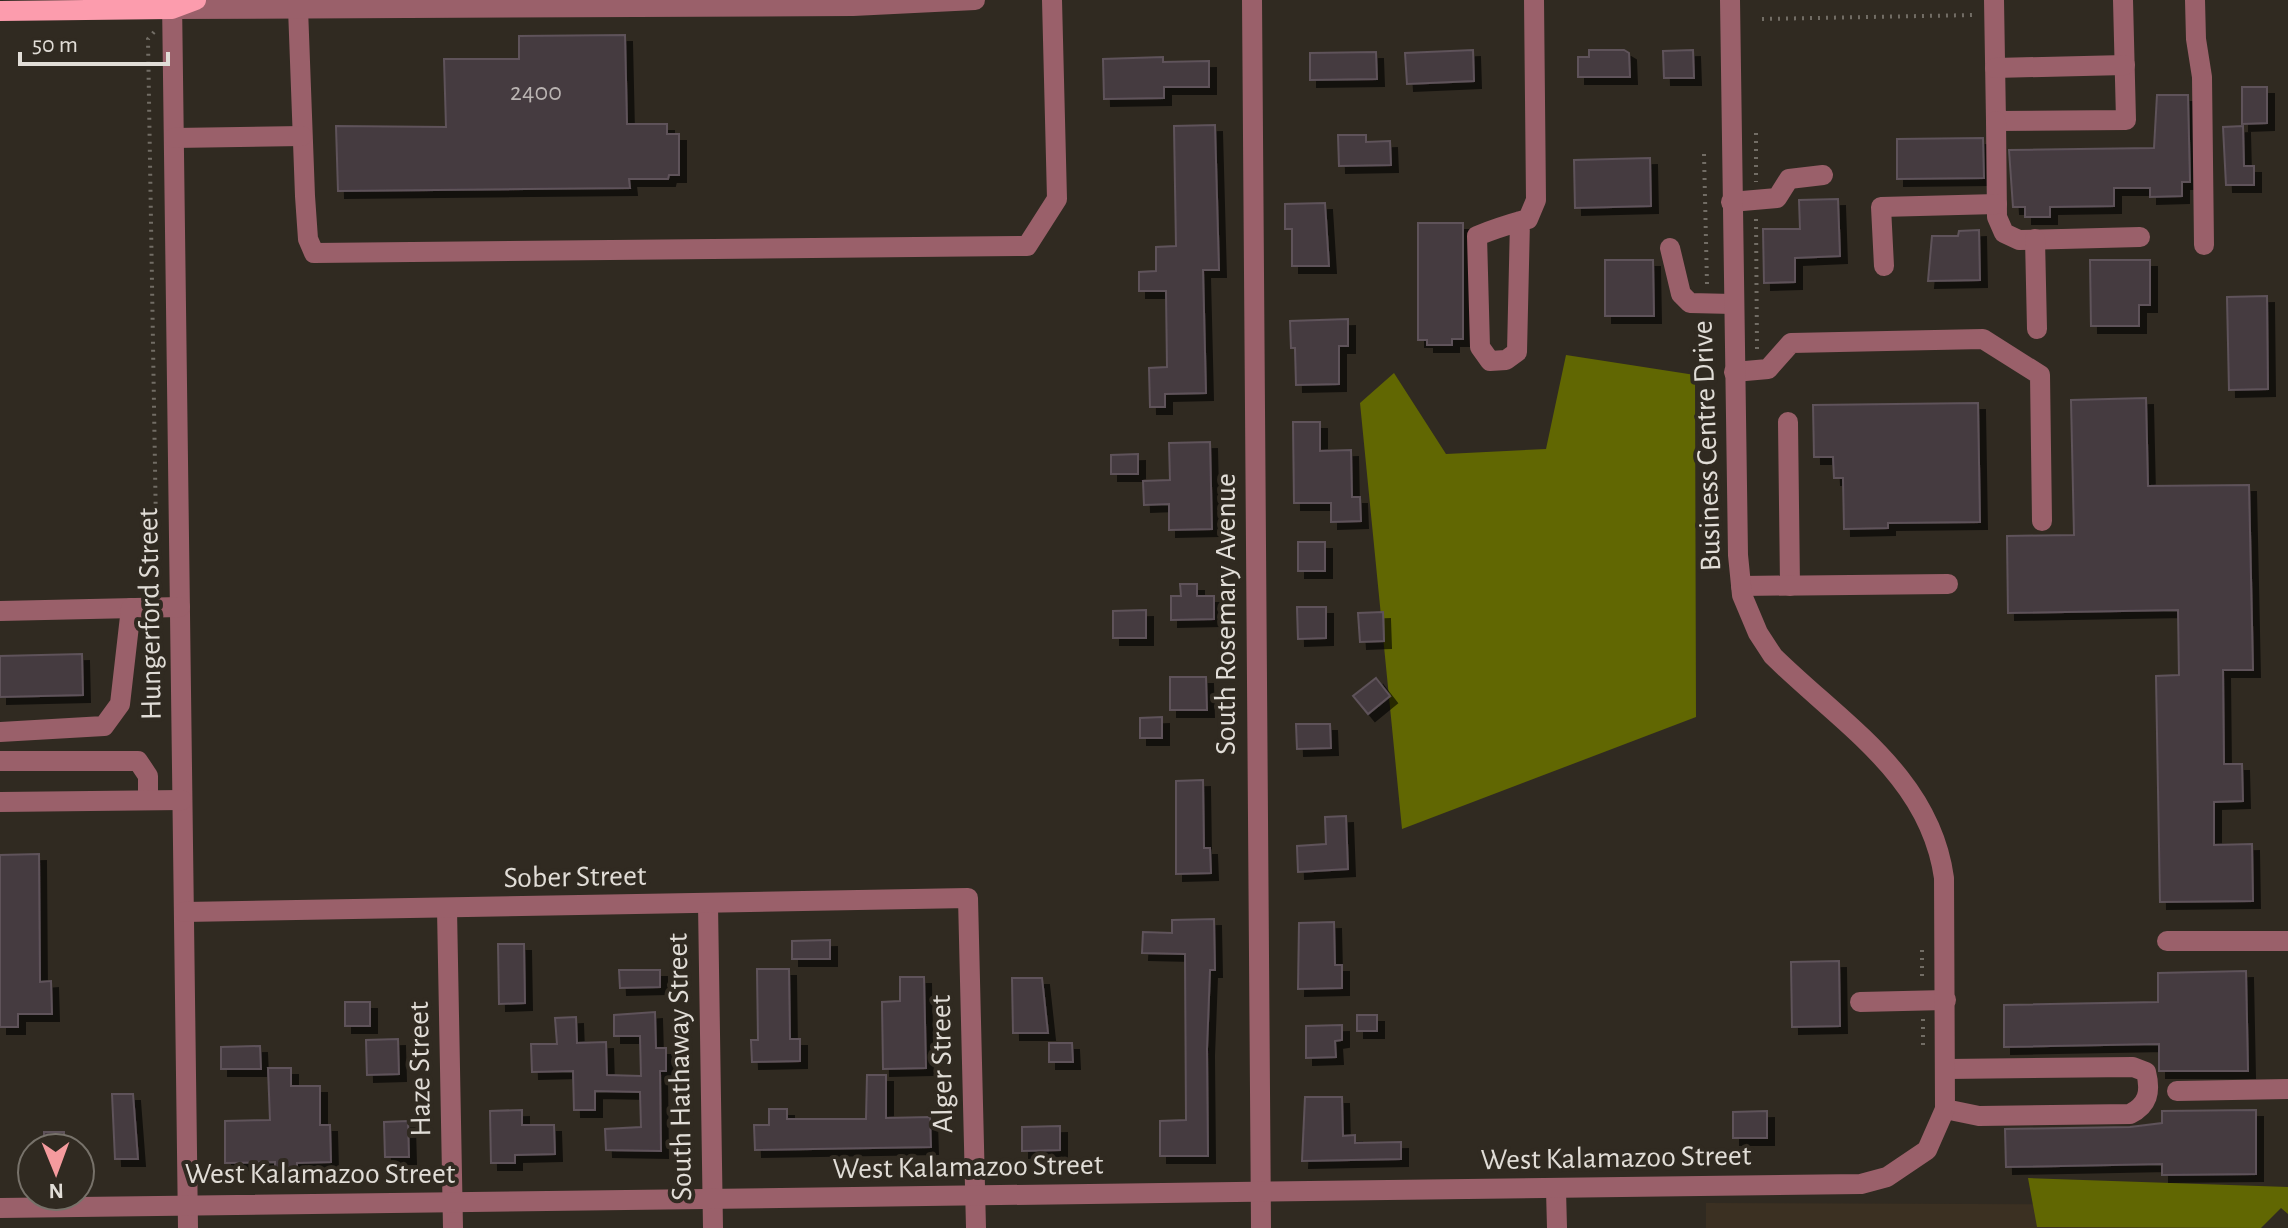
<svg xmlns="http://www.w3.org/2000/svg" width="2288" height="1228" font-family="'Alegreya Sans',sans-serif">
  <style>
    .built { fill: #3b3022 }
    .forest { fill: #616702 }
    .building { fill: #453a41; stroke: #5e535a; stroke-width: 2; filter: url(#shadow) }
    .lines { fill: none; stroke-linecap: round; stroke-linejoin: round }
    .path { stroke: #726d65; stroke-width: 4; stroke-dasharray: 2 6; stroke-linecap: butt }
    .minor { stroke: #9a606a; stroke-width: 20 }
    .major { stroke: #fc9cad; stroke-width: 20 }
    .labels { text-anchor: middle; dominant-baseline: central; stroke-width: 8; stroke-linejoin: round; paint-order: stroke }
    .number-label { font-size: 26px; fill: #bab4b2 }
    .street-label { font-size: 30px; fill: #e1ddd7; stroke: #302a21 }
  </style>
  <defs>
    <filter id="shadow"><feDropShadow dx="7" dy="7" stdDeviation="0" flood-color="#0009"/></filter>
  </defs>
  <rect width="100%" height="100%" fill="#302a21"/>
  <polygon class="built" points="1706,1203 2255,1205 2254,1228 1706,1228"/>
  <g class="forest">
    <polygon points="1566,355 1695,375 1696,717 1402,829 1360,403 1394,373 1446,454 1546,449"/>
    <polygon points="2028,1178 2288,1187 2288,1214 2281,1208 2261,1228 2037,1227"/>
  </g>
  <g class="building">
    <polygon points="625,35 627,124 667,124 667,134 679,134 679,175 669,175 668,179 629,179 630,188 338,191 336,126 446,127 444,59 519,59 519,36"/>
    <polygon points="1473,50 1474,81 1407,84 1405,53"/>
    <polygon points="1589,50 1624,50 1629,53 1630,77 1578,77 1578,57 1589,57"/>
    <polygon points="1693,50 1694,78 1664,78 1663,51"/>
    <polygon points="1376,52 1377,79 1310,80 1310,53"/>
    <polygon points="1163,57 1163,62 1209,61 1209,87 1164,87 1164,98 1104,99 1103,59"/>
    <polygon points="2242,87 2267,87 2267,123 2242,124"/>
    <polygon points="2157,95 2188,95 2190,182 2182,182 2182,196 2150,197 2150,188 2114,188 2114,206 2050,207 2050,217 2025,217 2025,207 2013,207 2009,150 2154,148"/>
    <polygon points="1215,125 1219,270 1203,270 1206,393 1165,394 1165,407 1150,407 1149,368 1167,367 1166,291 1139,291 1139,272 1156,271 1156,247 1176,246 1174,126"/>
    <polygon points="2243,126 2244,166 2254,166 2254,185 2226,185 2223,127"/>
    <polygon points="1338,135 1366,135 1366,142 1390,141 1391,165 1339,166"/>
    <polygon points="1983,138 1984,178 1897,179 1897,139"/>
    <polygon points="1650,158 1651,206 1575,208 1574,160"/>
    <polygon points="1838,199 1840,256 1795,258 1795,282 1764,283 1763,229 1800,229 1799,200"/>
    <polygon points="1325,203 1329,266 1292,266 1292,229 1285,229 1285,204"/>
    <polygon points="1418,223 1463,223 1463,339 1452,339 1452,345 1427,345 1427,340 1418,340"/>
    <polygon points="1979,230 1980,280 1928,281 1932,236 1958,236 1959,231"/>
    <polygon points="1605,260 1653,260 1654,316 1605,316"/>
    <polygon points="2090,260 2150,260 2150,305 2139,305 2139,326 2091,326"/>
    <polygon points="2267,296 2268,389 2229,390 2227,297"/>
    <polygon points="1348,319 1348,346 1339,346 1339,384 1296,385 1295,348 1291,348 1290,321"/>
    <polygon points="2146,398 2148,486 2249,485 2253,670 2223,670 2224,764 2242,764 2243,801 2214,802 2214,845 2252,844 2253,901 2160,902 2156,676 2179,675 2178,610 2008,613 2007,536 2074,535 2071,400"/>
    <polygon points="1978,403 1980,522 1888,523 1888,528 1844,529 1843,478 1834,478 1833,457 1814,457 1813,405"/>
    <polygon points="1293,422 1320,422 1320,451 1351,450 1352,497 1360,497 1361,521 1331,522 1331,503 1294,503"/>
    <polygon points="1210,442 1212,529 1169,530 1169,504 1144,505 1143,481 1170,480 1169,443"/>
    <polygon points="1138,454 1138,474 1111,474 1111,455"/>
    <rect x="1298" y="542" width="27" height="29"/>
    <polygon points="1180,584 1197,584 1197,596 1214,596 1214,619 1171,620 1171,596 1181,596"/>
    <polygon points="1297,607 1326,607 1326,638 1298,639"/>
    <polygon points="1146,610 1146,638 1113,638 1113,611"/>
    <polygon points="1383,612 1384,641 1360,642 1358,613"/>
    <polygon points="82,654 83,695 0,697 0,656"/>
    <polygon points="1170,677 1206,677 1207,710 1170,710"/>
    <polygon points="1376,678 1390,696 1368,714 1353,696"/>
    <polygon points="1162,717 1162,738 1140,738 1140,718"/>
    <polygon points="1296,724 1330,724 1331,748 1297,749"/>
    <polygon points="1203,780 1204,848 1210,848 1211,873 1176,874 1176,781"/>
    <polygon points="1346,816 1348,869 1298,872 1297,846 1326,844 1325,817"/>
    <polygon points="39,854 40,982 51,981 52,1014 18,1014 18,1027 0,1027 0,855"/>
    <polygon points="1214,919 1215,970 1210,970 1207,1049 1208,1156 1160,1156 1160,1121 1186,1120 1185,954 1142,953 1143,932 1172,933 1172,920"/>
    <polygon points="1334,922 1335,965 1342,965 1342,988 1298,989 1299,923"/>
    <polygon points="830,940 830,959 792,959 792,941"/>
    <polygon points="498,944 524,944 525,1003 499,1004"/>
    <polygon points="1839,961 1840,1026 1792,1027 1791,962"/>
    <polygon points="757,969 789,969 790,1039 800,1039 800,1061 752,1062 751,1040 758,1040"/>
    <polygon points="619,970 660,970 660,987 620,988"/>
    <polygon points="2246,971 2248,1071 2159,1071 2159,1044 2004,1047 2004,1005 2158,1002 2158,973"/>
    <polygon points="900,977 924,977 926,1068 883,1069 882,1002 900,1001"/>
    <polygon points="1012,978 1042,978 1048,1033 1013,1033"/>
    <rect x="345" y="1002" width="25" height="24"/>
    <polygon points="655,1012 656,1048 666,1048 666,1071 660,1071 661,1151 606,1150 605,1129 641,1127 640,1092 595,1091 595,1110 574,1110 573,1071 532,1072 531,1044 557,1044 555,1018 576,1017 577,1043 606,1042 607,1075 641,1076 640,1036 614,1036 614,1015"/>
    <rect x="1357" y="1015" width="20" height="16"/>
    <polygon points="1342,1025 1342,1040 1335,1041 1336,1057 1306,1058 1306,1026"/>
    <polygon points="398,1039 399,1074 367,1075 366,1040"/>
    <polygon points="1049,1043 1072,1043 1073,1062 1049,1062"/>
    <polygon points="260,1046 261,1069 221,1069 221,1047"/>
    <polygon points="268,1068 291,1068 291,1086 320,1086 320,1125 330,1125 331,1162 297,1163 297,1167 275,1168 275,1162 225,1163 225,1121 270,1120"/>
    <polygon points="867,1075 886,1075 886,1118 930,1117 931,1147 755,1150 754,1125 769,1125 769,1109 787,1109 787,1119 866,1119"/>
    <polygon points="112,1094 133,1094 138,1159 115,1159"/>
    <polygon points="1305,1097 1342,1097 1343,1136 1355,1135 1355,1143 1401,1142 1401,1159 1302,1161"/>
    <polygon points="522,1110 522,1125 554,1125 555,1154 515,1155 515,1163 491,1163 490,1111"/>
    <polygon points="2256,1110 2256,1174 2162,1175 2162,1164 2006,1167 2005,1129 2130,1127 2162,1123 2162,1111"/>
    <polygon points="1767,1111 1767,1138 1733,1138 1733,1112"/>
    <polygon points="408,1121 409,1157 385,1157 384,1122"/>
    <polygon points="1060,1126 1060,1150 1022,1151 1022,1127"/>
    <rect x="44" y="1132" width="20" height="16"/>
  </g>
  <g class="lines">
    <g class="path">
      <polyline points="1762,19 1976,15"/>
      <polyline points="154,32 148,39 157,589"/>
      <polyline points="1756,133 1756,182"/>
      <polyline points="1704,154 1707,284"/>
      <polyline points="1756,219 1757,350"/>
      <polyline points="1922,950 1922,982"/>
      <polyline points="1923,1019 1923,1045"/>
    </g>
    <g class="minor">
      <polyline points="172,0 188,1228"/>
      <polyline points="1252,0 1261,1228"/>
      <polyline points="1994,0 1996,121 2126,120 2123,0"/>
      <polyline points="2195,0 2196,39 2202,77 2204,245"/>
      <polyline points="298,8 305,196 308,239 314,253 1027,246 1057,199 1052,0"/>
      <polyline points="172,9 853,6 975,0"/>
      <polyline points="1995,68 2125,65"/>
      <polyline points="1996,121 1997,217 2004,233 2019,240 2140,237"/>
      <polyline points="174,138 302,136"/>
      <polyline points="1731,202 1777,198 1789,179 1823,175"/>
      <path d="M1520,221L1517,352L1506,360L1490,361L1480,347L1477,236C1494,229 1510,224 1528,219L1536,200L1534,0"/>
      <polyline points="2035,239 2037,329"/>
      <polyline points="1670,248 1681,294 1690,303 1733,304"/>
      <polyline points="1884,266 1881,207 1997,204"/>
      <polyline points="1734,372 1768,369 1791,343 1983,339 2040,375 2042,521"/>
      <polyline points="1788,422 1790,586"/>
      <polyline points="1741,586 1948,584"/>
      <polyline points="0,611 180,607"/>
      <polyline points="0,732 104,726 120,704 131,608"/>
      <polyline points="0,761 138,761 148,776 148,800"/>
      <polyline points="0,802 182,800"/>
      <polyline points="708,904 713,1228"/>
      <polyline points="447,909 453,1228"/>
      <polyline points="184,912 968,898 976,1228"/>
      <polyline points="2167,941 2288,941"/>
      <polyline points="1860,1002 1946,1000"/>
      <polyline points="2177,1091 2288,1089"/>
      <path d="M1945,1109L1979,1116L2130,1114C2148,1105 2151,1092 2146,1072L2133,1067L1947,1069"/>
      <polyline points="1556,1190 1557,1228"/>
      <path d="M0,1208L1861,1184L1887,1177L1927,1150L1945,1109L1944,878C1930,776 1842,724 1773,656L1758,633L1742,595L1738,555L1730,0"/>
    </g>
    <polyline class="major" points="0,11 172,9 196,0"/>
  </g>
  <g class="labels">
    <g class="number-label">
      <text x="536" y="92">2400</text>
    </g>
    <g class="street-label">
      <text transform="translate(1707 446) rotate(-92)">Business Centre Drive</text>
      <text transform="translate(150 614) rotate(-91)">Hungerford Street</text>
      <text transform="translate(1226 614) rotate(-90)">South Rosemary Avenue</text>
      <text transform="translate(575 877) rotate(-1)">Sober Street</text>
      <text transform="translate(942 1064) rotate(-91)">Alger Street</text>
      <text transform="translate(680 1067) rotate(-91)">South Hathaway Street</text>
      <text transform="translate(420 1069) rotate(-91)">Haze Street</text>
      <text transform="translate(1616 1158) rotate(-1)">West Kalamazoo Street</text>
      <text transform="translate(968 1167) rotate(-1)">West Kalamazoo Street</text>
      <text x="320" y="1174">West Kalamazoo Street</text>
    </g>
  </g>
  <g transform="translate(56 1172) rotate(179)"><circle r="38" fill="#302a21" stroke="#77726a" stroke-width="2"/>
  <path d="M0-6L14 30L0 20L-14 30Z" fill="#f59b9e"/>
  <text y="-12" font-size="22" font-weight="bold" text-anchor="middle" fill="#e1ddd7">N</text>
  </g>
  <path d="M20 52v12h148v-12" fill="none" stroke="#e1ddd7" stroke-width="4"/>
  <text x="32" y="52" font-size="24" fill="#e1ddd7" stroke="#302a21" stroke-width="6" paint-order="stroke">50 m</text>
</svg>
